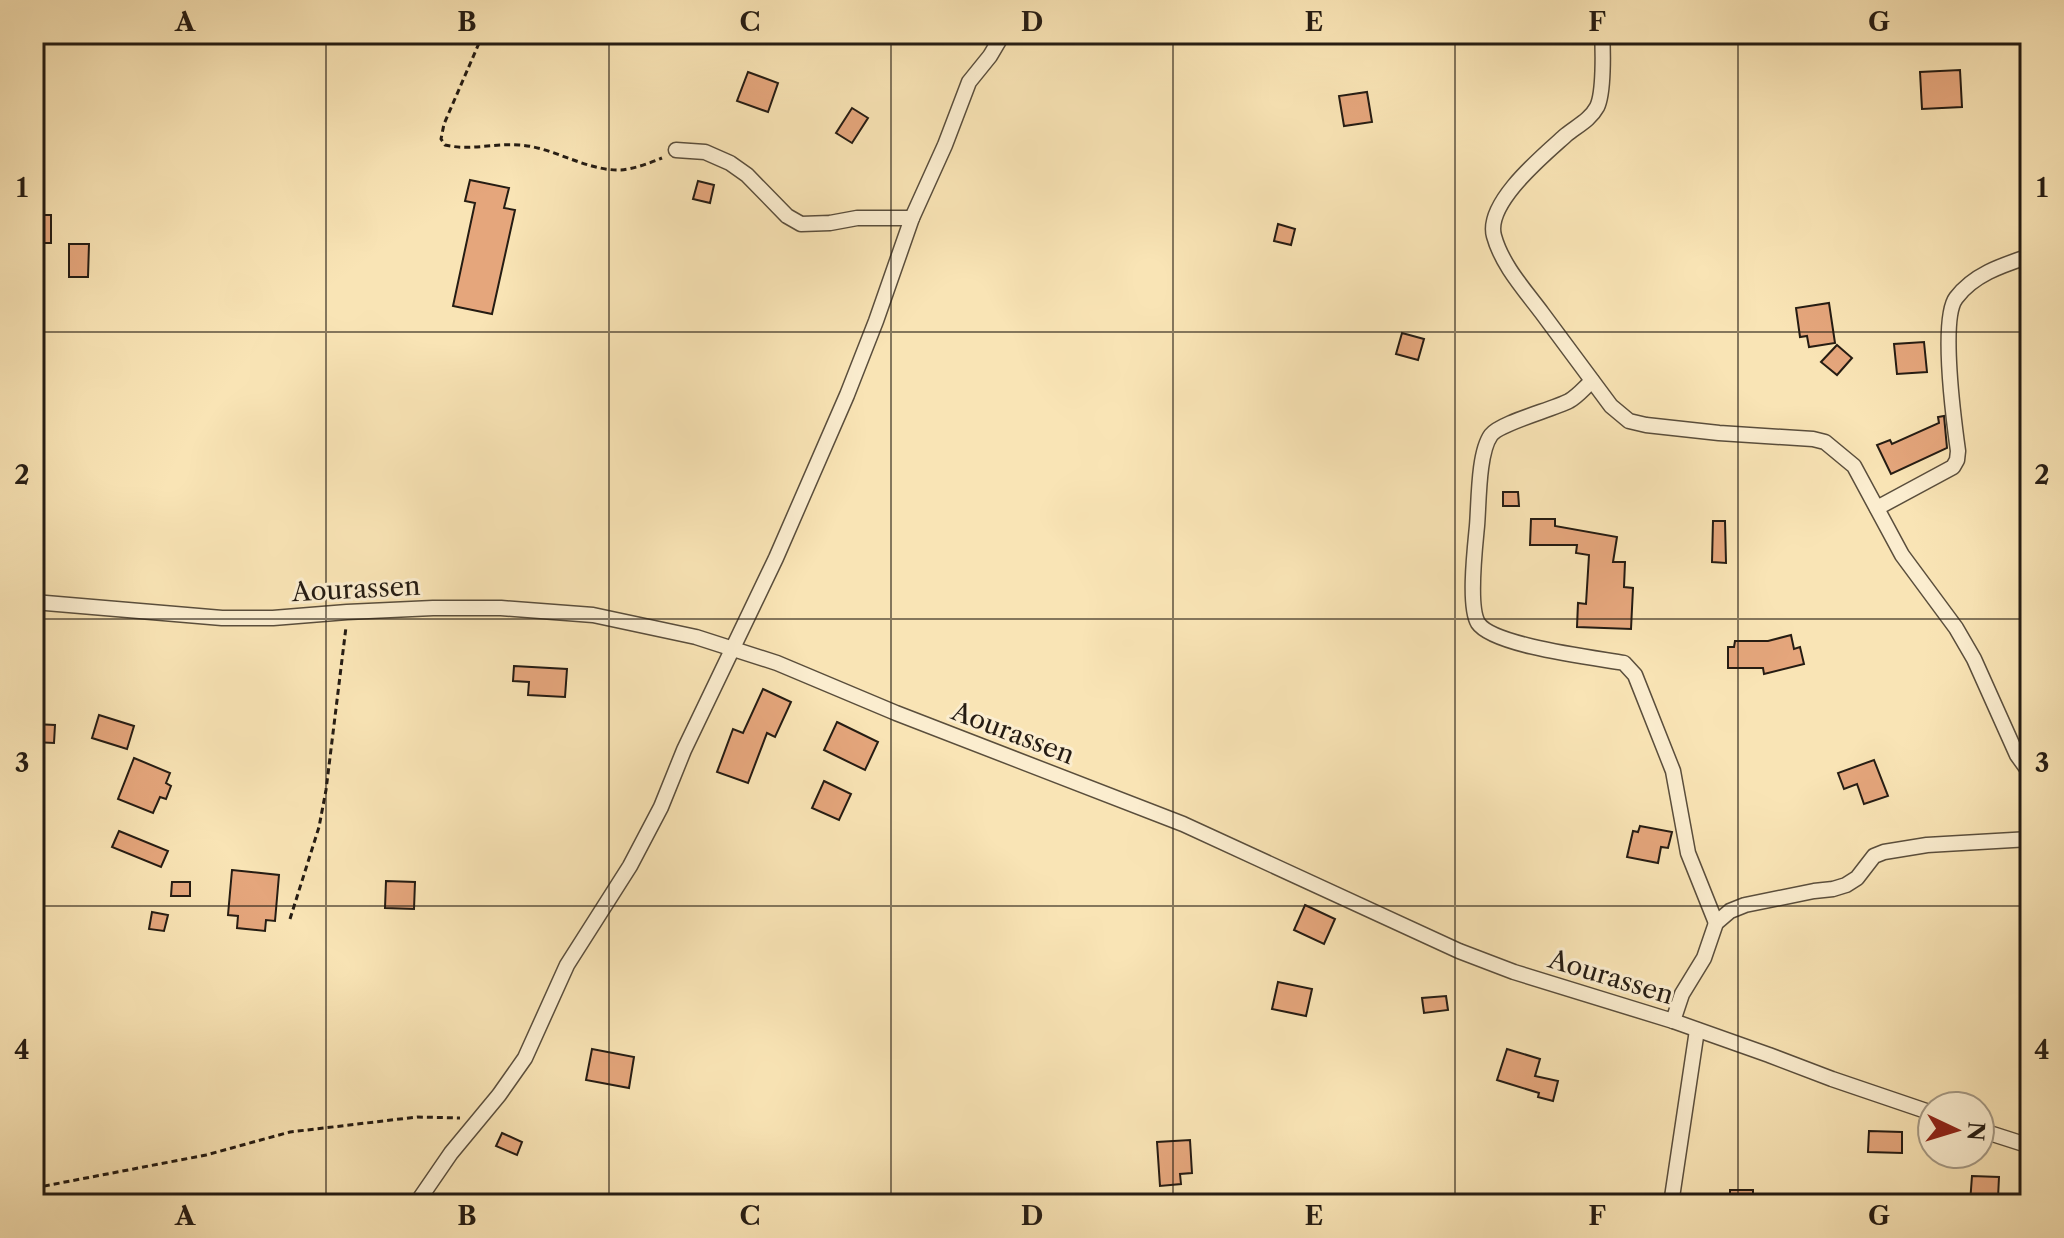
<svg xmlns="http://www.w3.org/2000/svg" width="2064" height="1238" font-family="'Libre Caslon Text',serif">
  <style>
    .building { fill: #e5a67c; stroke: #251c13; stroke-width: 2 }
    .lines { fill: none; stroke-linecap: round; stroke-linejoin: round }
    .minor-casing { stroke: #5a4e3c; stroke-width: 17 }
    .path { stroke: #251c13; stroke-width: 3; stroke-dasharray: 6 4; stroke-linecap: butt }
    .minor { stroke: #fbedcf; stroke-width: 14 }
    .grid { fill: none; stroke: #251c13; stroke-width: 2; stroke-opacity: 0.55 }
    .labels { text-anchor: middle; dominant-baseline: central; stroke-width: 6; stroke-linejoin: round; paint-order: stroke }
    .street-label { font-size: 26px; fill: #251c13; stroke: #fbedcf }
    .neatline { fill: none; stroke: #251c13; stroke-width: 3 }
    .grid-label { font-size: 26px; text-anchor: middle; font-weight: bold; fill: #251c13 }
  </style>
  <rect width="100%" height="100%" fill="#f9e4b5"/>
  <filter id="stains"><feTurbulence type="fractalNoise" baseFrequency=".0025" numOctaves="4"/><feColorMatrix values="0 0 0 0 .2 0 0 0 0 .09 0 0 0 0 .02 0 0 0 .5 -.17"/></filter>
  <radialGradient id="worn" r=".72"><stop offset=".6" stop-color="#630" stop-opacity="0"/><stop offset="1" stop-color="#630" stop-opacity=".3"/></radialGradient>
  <g class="building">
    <polygon points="1960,70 1962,107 1922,109 1920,72"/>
    <polygon points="748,72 778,83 768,112 737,101"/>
    <polygon points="1367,92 1372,122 1344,126 1339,96"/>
    <polygon points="852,108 868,118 852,143 836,133"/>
    <polygon points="470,180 509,188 504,208 515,210 492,314 453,306 475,203 465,201"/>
    <polygon points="698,181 714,185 710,203 693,199"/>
    <rect x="34" y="215" width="17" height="28"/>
    <polygon points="1278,224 1295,229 1291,245 1274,241"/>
    <polygon points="69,244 89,244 88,277 69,277"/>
    <polygon points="1829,303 1835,343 1809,347 1807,336 1800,337 1796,308"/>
    <polygon points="1402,333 1424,339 1418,360 1396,354"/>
    <polygon points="1924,342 1927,372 1897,374 1894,344"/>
    <polygon points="1837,345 1852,358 1837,375 1821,362"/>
    <polygon points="1944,416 1947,448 1891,474 1877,445 1890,440 1892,444 1939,423 1938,417"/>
    <polygon points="1503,492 1518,492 1519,506 1503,506"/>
    <polygon points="1531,519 1555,519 1555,526 1617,537 1613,562 1625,562 1624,587 1633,588 1631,629 1577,627 1578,603 1586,604 1589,555 1576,553 1577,545 1530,545"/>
    <polygon points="1713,521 1725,521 1726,563 1712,562"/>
    <polygon points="1791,635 1794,649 1800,647 1804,664 1764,674 1763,668 1728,668 1728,647 1734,647 1735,641 1768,641"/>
    <polygon points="514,666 567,669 565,697 528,695 529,682 513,681"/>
    <polygon points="763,689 791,702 775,737 767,733 748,783 717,772 733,729 743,733"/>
    <polygon points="99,715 134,726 127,749 92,738"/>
    <polygon points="837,722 878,742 865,770 824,750"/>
    <polygon points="34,724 55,725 54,743 34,742"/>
    <polygon points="134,758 170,773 166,783 171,786 166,799 160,797 153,813 118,799"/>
    <polygon points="1874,760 1888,796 1864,804 1857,784 1844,789 1838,773"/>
    <polygon points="824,781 851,794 839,820 812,808"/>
    <polygon points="1640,826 1672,832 1668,848 1661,847 1658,863 1627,857 1633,831 1638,832"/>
    <polygon points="119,831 168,851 161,867 112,847"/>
    <polygon points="232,870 279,875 275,921 266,920 265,931 237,928 238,916 228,915"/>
    <polygon points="386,881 415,882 414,909 385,908"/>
    <polygon points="172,882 190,882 190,896 171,896"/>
    <polygon points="1305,905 1335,919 1324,944 1294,930"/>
    <polygon points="152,912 168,915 164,931 149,929"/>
    <polygon points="1278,982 1312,989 1306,1016 1272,1009"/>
    <polygon points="1446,996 1448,1010 1424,1013 1422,998"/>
    <polygon points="592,1049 634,1057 629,1088 586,1080"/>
    <polygon points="1507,1049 1540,1059 1535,1076 1558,1081 1553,1101 1538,1097 1539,1093 1497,1080"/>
    <polygon points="1869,1131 1902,1132 1902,1153 1868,1152"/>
    <polygon points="502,1133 522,1142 517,1155 496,1146"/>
    <polygon points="1190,1140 1192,1173 1180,1174 1181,1184 1160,1186 1157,1142"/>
    <polygon points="1972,1176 1999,1177 1998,1198 1991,1198 1991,1204 1970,1203"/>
    <rect x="1730" y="1190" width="23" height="14"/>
  </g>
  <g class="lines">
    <defs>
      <g id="minor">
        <path d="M1602,34C1603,50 1604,93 1597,107C1590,120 1577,126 1566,135C1544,155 1485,203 1494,236C1502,265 1524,289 1542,313C1565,344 1588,375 1611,406L1629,421L1646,425L1719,433L1813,439L1825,442L1854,466L1902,555L1956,628L1974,659L2017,755L2030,773"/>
        <polyline points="676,150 705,152 730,163 747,175 787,216 801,224 830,223 857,218 912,218"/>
        <path d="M1592,381C1585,387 1578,396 1569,401C1551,410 1500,423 1491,435C1478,453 1479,503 1477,526C1475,547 1468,606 1478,623C1493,646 1596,658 1624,663L1635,675L1673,771L1688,853L1716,923"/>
        <path d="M1877,508L1953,467L1957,460L1958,451C1954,422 1940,319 1956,298C1974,274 2003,265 2030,256"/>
        <polyline points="34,602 222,618 273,618 347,612 433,608 501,608 593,615 696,637 777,663 896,713 1183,824 1459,951 1514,972 1673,1021 1769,1055 1832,1079 1932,1113"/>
        <polyline points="1673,1021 1682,994 1704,958 1716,923 1730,911 1745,905 1814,891 1833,889 1846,885 1857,878 1874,856 1884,852 1927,845 2030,839"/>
        <polyline points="1980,1130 2030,1146"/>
        <polyline points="416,1204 451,1153 499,1095 525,1058 567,965 630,866 661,807 684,750 776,558 847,395 876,321 912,218 945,145 969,82 990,56 1003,34"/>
        <polyline points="1671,1204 1697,1030"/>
      </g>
    </defs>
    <use href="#minor" class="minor-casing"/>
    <g class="path">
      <path d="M483,34L444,124L441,139L445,145C470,151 494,143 519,145C554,147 585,171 621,170C634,169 650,163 662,158"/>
      <polyline points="290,919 319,827 326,790 346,627"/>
      <polyline points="34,1188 206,1155 290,1132 417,1117 460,1118"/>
    </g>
    <use href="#minor" class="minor"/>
  </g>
  <path class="grid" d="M326,34V1204M609,34V1204M891,34V1204M1173,34V1204M1455,34V1204M1738,34V1204M34,332H2030M34,619H2030M34,906H2030"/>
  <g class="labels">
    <g class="street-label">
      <text transform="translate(356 589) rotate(-3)">Aourassen</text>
      <text transform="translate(1013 733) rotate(21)">Aourassen</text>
      <text transform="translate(1611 977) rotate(17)">Aourassen</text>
    </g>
  </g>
  <rect width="2064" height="1238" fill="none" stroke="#f9e4b5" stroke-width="88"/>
  <g transform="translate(1956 1130) rotate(94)"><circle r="38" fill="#fbedcf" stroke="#a59984" stroke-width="2"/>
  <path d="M0-6L14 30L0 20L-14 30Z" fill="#8f2418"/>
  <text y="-12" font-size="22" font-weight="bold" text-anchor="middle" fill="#251c13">N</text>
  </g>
  <rect x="44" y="44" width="1976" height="1150" class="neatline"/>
  <g class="grid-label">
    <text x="185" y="31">A</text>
    <text x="467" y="31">B</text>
    <text x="750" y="31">C</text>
    <text x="1032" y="31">D</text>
    <text x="1314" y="31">E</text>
    <text x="1597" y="31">F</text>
    <text x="1879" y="31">G</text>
    <text x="22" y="197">1</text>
    <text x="2042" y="197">1</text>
    <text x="22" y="484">2</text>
    <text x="2042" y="484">2</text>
    <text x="22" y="772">3</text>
    <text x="2042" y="772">3</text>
    <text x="22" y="1059">4</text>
    <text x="2042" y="1059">4</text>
    <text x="185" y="1225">A</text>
    <text x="467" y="1225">B</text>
    <text x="750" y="1225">C</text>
    <text x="1032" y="1225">D</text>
    <text x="1314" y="1225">E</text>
    <text x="1597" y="1225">F</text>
    <text x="1879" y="1225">G</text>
  </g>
  <rect width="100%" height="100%" filter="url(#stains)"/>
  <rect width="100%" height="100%" fill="url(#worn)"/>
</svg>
